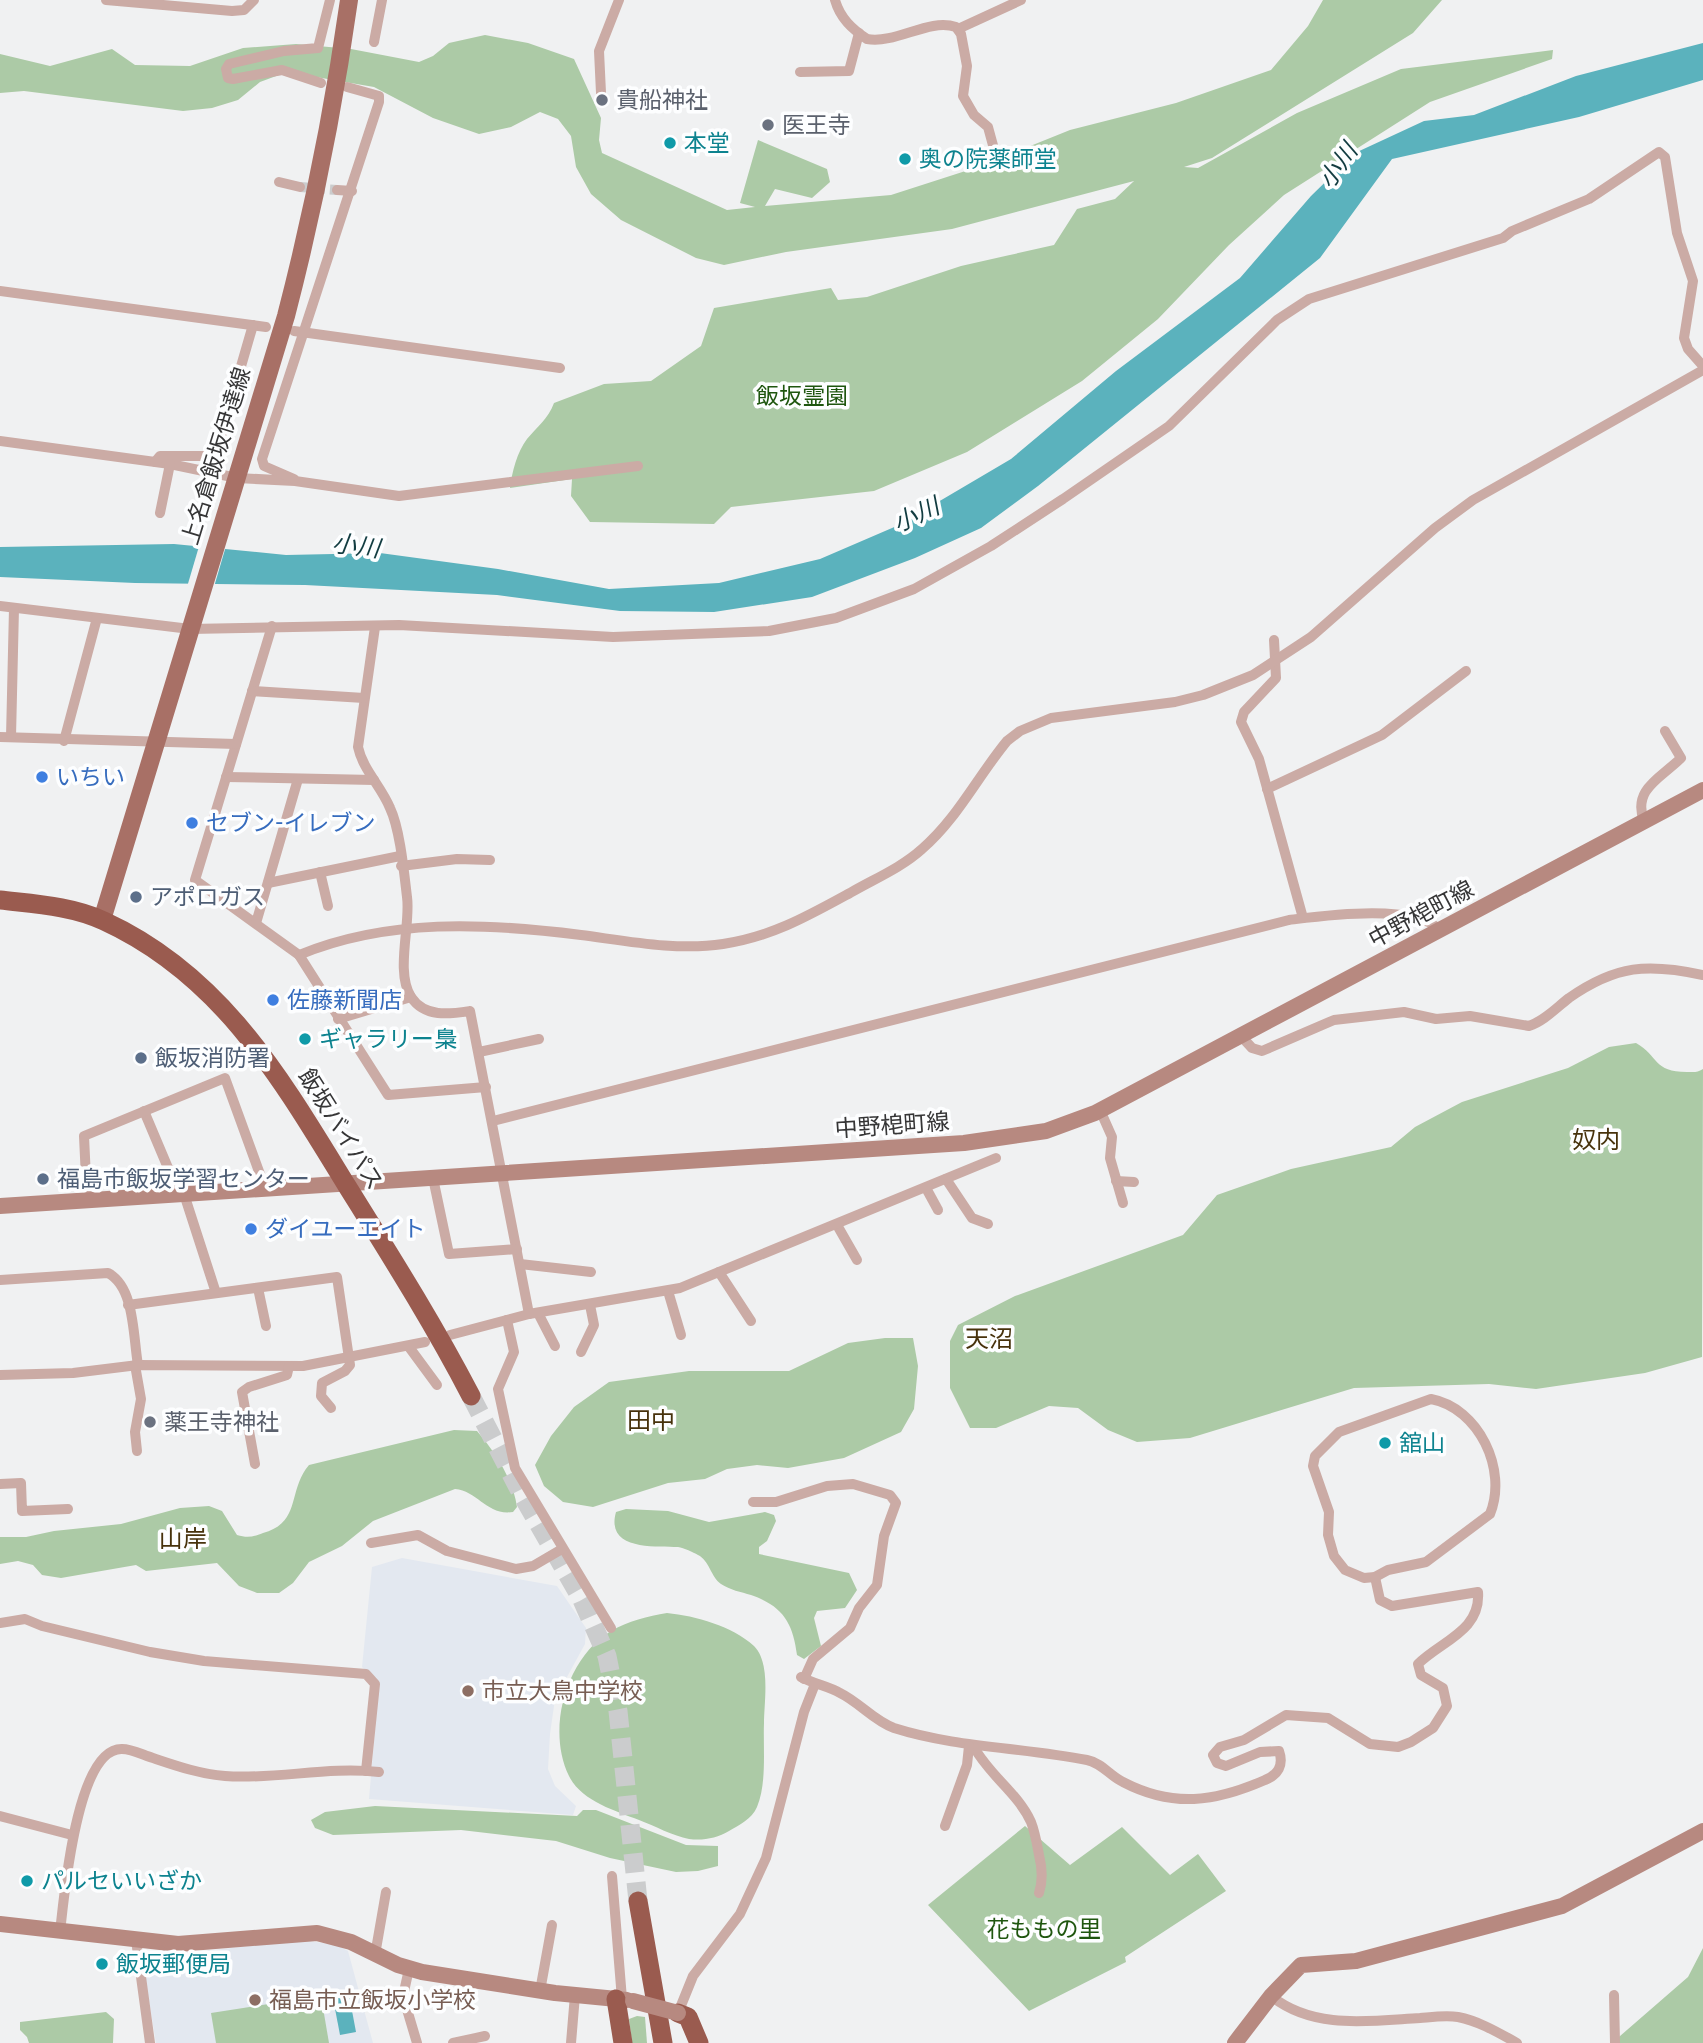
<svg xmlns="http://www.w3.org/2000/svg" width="1703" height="2043" font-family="'Fira Sans Condensed','Noto Sans JP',sans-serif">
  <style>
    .built { fill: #e3e8f0 }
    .green { fill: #accaa6 }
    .water { fill: #5bb2bd }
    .pier { fill: #f0f1f2 }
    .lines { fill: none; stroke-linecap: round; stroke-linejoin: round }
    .street-tunnel { stroke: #cbcccd; stroke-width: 10; stroke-dasharray: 10 5; stroke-linecap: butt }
    .highway-tunnel { stroke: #cbcccd; stroke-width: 19; stroke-dasharray: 19 10; stroke-linecap: butt }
    .street { stroke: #cbaba5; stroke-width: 10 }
    .secondary { stroke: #b78980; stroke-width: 16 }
    .primary { stroke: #a87066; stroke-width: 18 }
    .highway { stroke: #9a5b4f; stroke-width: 19 }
    .secondary-bridge { stroke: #b78980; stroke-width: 16 }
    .worship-dot { fill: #6b7280; stroke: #fdfeff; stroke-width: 2.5 }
    .culture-dot { fill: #0f9aa8; stroke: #fdfeff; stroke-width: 2.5 }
    .shop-dot { fill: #3f7fe0; stroke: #fdfeff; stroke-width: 2.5 }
    .service-dot { fill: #5c6f8a; stroke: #fdfeff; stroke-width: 2.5 }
    .education-dot { fill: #8d6e63; stroke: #fdfeff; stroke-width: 2.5 }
    .labels { text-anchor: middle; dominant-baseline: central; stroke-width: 7; stroke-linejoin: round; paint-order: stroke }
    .worship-label { font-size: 23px; fill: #5b616d; stroke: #fdfeff; text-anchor: start }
    .culture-label { font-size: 23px; fill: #0d838f; stroke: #fdfeff; text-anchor: start }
    .park-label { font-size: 23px; fill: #1f560f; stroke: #fdfeff }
    .street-label { font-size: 23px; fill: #363637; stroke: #fdfeff }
    .shop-label { font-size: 23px; fill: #366cbe; stroke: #fdfeff; text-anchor: start }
    .service-label { font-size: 23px; fill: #4e5e75; stroke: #fdfeff; text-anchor: start }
    .education-label { font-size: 23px; fill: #785e54; stroke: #fdfeff; text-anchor: start }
    .water-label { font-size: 24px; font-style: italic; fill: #123c41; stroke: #fdfeff }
    .neighbourhood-label { font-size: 24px; fill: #47320c; stroke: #fdfeff }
  </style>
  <rect width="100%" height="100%" fill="#f0f1f2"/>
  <g class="built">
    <polygon points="402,1558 557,1586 586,1628 585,1644 555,1699 550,1734 548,1769 555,1786 576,1806 573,1815 369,1799 379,1684 362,1667 372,1567"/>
    <polygon points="302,1940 337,1945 348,1951 373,2043 156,2043 142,1959 150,1953 205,1951"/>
  </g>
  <g class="green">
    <path d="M1323,0H1442L1413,33L1212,158L1184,167L1198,168L1297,113L1401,69L1553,50L1552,59L1430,102L1284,195L1229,245L1158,319L1082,381L967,452L874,491L731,507L714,524L590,522L571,496L572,479L510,488C512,472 517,452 527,439C537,427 548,419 554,403L604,384L651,381L701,346L714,308L831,288L838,300L867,297L961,266L1054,245L1077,209L1115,199L1134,181L952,229L786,252L724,265L696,258L621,220L591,194L576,167L571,136L558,119L540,112L511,127L479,134L433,118L374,87L287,72L260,82L238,100L212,108L183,111L24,91L0,93V54L50,66L112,49L135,65L190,66L243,48L296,44L351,49L419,62L433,56L449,43L485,35L528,43L574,59L601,118L599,140L602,153L727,210L755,207L740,203L758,140L827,169L830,182L812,198L775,189L765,206L891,195L981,166L1070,130L1176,103L1271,70L1308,26Z"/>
    <path d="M1636,1043C1659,1056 1653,1072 1687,1072C1694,1072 1697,1073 1703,1069L1702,1357L1645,1373L1536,1389L1489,1384L1354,1388L1190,1438L1137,1442L1108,1430L1078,1408L1049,1406L996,1428H970L950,1388V1341L958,1325L1015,1296L1183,1235L1217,1195L1291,1169L1391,1147L1415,1127L1462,1102L1568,1068L1609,1047Z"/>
    <polygon points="885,1338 913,1338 918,1366 914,1409 901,1432 844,1458 788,1468 757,1465 727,1469 705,1479 668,1483 593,1507 563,1502 544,1486 535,1465 551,1436 574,1407 609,1382 689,1371 789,1371 848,1343"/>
    <path d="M454,1430L477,1431C495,1452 513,1479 517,1507L513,1512C487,1516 478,1491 455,1489L373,1521L342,1546L309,1562L293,1583L279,1593H257L239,1586L217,1563L146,1571L136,1565L61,1578L42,1575L33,1565L18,1561L0,1564V1537H26L54,1531L121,1524L180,1508L209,1506L222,1511L237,1535C247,1538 253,1537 263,1533C302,1522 287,1491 309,1465Z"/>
    <path d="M626,1509L668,1511L709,1522L765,1512L774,1515L776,1521L767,1541L759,1547V1554L849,1573L857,1590L845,1608L817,1611L814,1618L821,1646L804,1659L797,1655C793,1623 783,1606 751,1595C741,1592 730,1590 721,1584C711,1577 709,1560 698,1555C693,1552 684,1548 678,1547C656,1546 605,1551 616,1512Z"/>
    <path d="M667,1613C696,1616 732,1626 754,1646C771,1663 764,1702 764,1723C763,1749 767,1783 757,1807C752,1819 739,1825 729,1831C717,1838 703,1841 689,1839C673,1836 655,1826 639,1820C616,1811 581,1801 569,1776C546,1729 566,1658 611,1631C628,1621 648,1616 667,1613Z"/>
    <polygon points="375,1806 577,1816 583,1810 596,1810 686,1845 718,1846 718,1866 698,1871 676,1872 610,1858 556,1841 461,1830 333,1835 315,1828 311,1820 325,1812"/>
    <polygon points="1025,1826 1070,1865 1122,1827 1170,1875 1198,1854 1226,1891 1125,1957 1126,1962 1029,2011 928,1905"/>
    <polygon points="1703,1948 1703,2043 1612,2043 1688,1977"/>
    <polygon points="321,1996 329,2043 216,2043 211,2013"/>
    <polygon points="106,2012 114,2019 113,2043 29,2043 27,2037 20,2030 20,2022"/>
    <polygon points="637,2016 645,2017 647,2043 632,2043 629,2019"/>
  </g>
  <g class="water">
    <polygon points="1703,43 1703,80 1579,117 1392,159 1320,258 1038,486 981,528 915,558 812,597 714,612 620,611 497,595 305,585 135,583 0,577 0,547 174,544 286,555 380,553 498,569 609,589 719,583 820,559 899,525 1011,459 1116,371 1240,278 1311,196 1355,153 1424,121 1474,115 1576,76"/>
    <polygon points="349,1995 356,2032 340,2035 333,1998"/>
  </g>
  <polygon class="pier" points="200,543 226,546 214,587 187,587"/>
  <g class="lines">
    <polyline class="street-tunnel" points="300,187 337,190"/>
    <polyline class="highway-tunnel" points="471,1396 522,1495 582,1600 607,1656 618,1711 638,1901"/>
    <g class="street">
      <polyline points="106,0 232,11 244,10 254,0"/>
      <path d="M835,0C840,18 852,29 867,39C897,44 928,18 956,27L961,34L967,66L963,96L974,115L988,127L994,149"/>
      <polyline points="958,29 1021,0"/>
      <polyline points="374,42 382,0"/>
      <polyline points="800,72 849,71 859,33"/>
      <polyline points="321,83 282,70 233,79 228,78 226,69 229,64 284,51 318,48 330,0"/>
      <polyline points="601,93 599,51 619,0"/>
      <polyline points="279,182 300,187"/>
      <polyline points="337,190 352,191"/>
      <polyline points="0,291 266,327"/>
      <polyline points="294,331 560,368"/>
      <polyline points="0,441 170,464 237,478 295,481 399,496 638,466"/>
      <polyline points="155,462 160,456 215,456 253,325"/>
      <polyline points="294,479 264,466 262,459 379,102 379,96 347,87"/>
      <polyline points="160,513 170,464"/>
      <polyline points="0,606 190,629 399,625 613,637 769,631 836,618 914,589 991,546 1063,499 1169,426 1277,320 1309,299 1503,238 1512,231 1589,199 1659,152 1665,157 1677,233 1693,281 1684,338 1688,349 1703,366"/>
      <polyline points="272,626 195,880 299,955 388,1095 486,1087"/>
      <path d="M375,627L358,747C363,770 381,786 390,808C400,829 404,872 407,897C411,924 395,972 411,997C425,1018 450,1014 470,1011L529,1314"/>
      <polyline points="1274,640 1276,678 1244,712 1241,722 1259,759 1303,918"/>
      <polyline points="252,691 364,698"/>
      <polyline points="0,737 236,744"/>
      <polyline points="11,737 14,608"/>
      <polyline points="64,741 97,618"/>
      <polyline points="226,777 374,780"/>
      <polyline points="1267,789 1382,735 1466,671"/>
      <path d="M1644,821C1632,789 1661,778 1681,758L1665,731"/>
      <polyline points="401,866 457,859 490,860"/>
      <polyline points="320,872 328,906"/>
      <polyline points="268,883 400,856"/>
      <polyline points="256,923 298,779"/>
      <path d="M299,955C388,918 486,923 581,935C627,941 677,951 723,944C771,937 808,916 850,893C874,879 901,868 922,849C957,819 978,776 1007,741L1020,731L1051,718L1175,702L1203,695L1253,675L1311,637L1435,528L1473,500L1703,370"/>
      <polyline points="338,1019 411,997"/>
      <path d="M1241,1036L1252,1048L1262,1051L1334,1020L1404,1012L1436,1019L1470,1016L1529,1026C1544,1021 1556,1008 1569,998C1616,965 1648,963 1703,975"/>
      <polyline points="479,1052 539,1039"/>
      <polyline points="1100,1110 1112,1137 1110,1158 1123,1203"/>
      <polyline points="144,1111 179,1194"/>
      <path d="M493,1121L1289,920C1322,916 1416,903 1439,930"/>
      <polyline points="433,1178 449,1254 517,1249"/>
      <polyline points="946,1179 972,1218 988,1224"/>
      <polyline points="1116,1181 1134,1182"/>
      <polyline points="926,1188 938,1210"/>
      <polyline points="184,1194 216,1293"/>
      <polyline points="87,1200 84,1136 225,1078 265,1188"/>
      <polyline points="837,1225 857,1260"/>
      <polyline points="520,1264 591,1272"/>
      <polyline points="719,1272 751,1321"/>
      <path d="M0,1280L108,1273C135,1287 133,1337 138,1365"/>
      <polyline points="258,1288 266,1326"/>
      <polyline points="668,1291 681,1335"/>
      <polyline points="128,1305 337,1277 350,1365 345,1371 322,1383 321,1396 331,1408"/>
      <polyline points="538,1313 555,1346"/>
      <polyline points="507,1320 514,1352 498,1389 515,1468 611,1628"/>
      <polyline points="450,1335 529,1314 680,1288 996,1158"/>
      <polyline points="409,1347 437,1385"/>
      <polyline points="581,1352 594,1325 590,1305"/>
      <polyline points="135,1365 141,1399 135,1432 137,1451"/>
      <polyline points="0,1375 73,1373 138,1365 303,1366 425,1342"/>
      <path d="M1431,1399C1479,1408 1508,1470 1490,1514L1426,1562L1388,1570L1375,1577L1364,1578L1345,1570L1334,1556L1328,1535L1329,1512L1313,1466L1315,1456L1339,1432Z"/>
      <polyline points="255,1464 242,1392 249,1387 287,1375 289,1366"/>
      <polyline points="0,1484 21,1483 22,1511 68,1509"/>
      <polyline points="753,1502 776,1502 827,1486 853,1484 890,1495 896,1503 884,1536 877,1585 859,1608 850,1628 813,1659 804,1679"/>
      <polyline points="371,1543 418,1535 447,1551 516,1569 533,1566 562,1549"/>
      <polyline points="0,1623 25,1619 42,1626 150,1652 204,1661 366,1674 375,1684 366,1771"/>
      <path d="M801,1677C814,1684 828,1686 840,1693C859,1702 874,1721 894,1728C957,1748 1022,1747 1087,1760C1102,1763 1110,1776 1123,1782C1173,1808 1215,1802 1265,1780C1278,1775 1284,1765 1279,1751L1260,1752L1226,1766L1217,1763L1213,1755L1220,1747L1244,1740L1286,1715L1328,1718L1370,1744L1398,1747L1411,1742L1433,1728L1447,1706L1443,1688L1421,1675L1418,1664C1441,1641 1481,1631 1478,1592L1392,1606L1380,1600L1375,1577"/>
      <path d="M974,1747C989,1775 1018,1793 1031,1822C1035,1832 1037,1844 1039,1855C1042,1867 1043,1881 1039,1893"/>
      <polyline points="0,1816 72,1835"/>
      <polyline points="945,1826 967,1765 969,1746"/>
      <polyline points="612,1876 622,1999"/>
      <path d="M60,1932C64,1899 76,1748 122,1749C132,1749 143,1755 153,1758C177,1766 200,1774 225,1776C276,1780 327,1766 379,1772"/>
      <polyline points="136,1940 150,2043"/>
      <polyline points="375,1955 386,1892"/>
      <polyline points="409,1969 403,1996 417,2043"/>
      <polyline points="540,1991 552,1925"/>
      <polyline points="1614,1995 1615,2043"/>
      <path d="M1271,1996C1313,2030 1369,2021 1420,2018C1432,2017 1446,2015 1458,2017C1479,2021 1499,2033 1517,2043"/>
      <polyline points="678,2013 693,1976 740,1914 766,1858 804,1712 815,1684"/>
      <polyline points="453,2043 485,2036"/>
      <polyline points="571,2043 575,1995"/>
    </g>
    <g class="secondary">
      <polyline points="0,1206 964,1143 1046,1131 1095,1113 1703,790"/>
      <polyline points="0,1924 178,1944 317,1933 351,1942 398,1965 422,1972 555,1993 627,2000"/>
      <polyline points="1235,2043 1271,1996 1301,1965 1356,1961 1562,1906 1703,1831"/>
    </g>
    <path class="primary" d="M102,920L286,316C313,212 334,107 349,0"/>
    <g class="highway">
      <path d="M0,900C34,904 73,906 104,921C222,975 282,1080 347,1186C390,1255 433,1323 471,1396"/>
      <polyline points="638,1901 663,2043"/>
      <polyline points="616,1999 623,2043"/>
      <polyline points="678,2013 688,2017 699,2043"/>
    </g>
    <polyline class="secondary-bridge" points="633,2001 678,2013"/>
  </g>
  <g class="worship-dot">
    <circle cx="602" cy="100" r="7"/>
    <circle cx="768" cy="125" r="7"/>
    <circle cx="150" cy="1422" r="7"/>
  </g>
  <g class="culture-dot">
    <circle cx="670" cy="143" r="7"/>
    <circle cx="905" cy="159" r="7"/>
    <circle cx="305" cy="1039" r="7"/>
    <circle cx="1385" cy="1443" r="7"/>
    <circle cx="27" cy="1881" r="7"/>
    <circle cx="102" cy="1964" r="7"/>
  </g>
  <g class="shop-dot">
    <circle cx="42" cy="777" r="7"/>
    <circle cx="192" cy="823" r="7"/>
    <circle cx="273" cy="1000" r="7"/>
    <circle cx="251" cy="1229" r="7"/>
  </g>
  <g class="service-dot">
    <circle cx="136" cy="897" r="7"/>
    <circle cx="141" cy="1058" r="7"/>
    <circle cx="43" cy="1179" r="7"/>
  </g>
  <g class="education-dot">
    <circle cx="468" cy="1691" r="7"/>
    <circle cx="255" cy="2000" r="7"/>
  </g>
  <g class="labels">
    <g class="worship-label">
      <text x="616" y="100">貴船神社</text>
      <text x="782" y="125">医王寺</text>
      <text x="164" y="1422">薬王寺神社</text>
    </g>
    <g class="culture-label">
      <text x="684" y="143">本堂</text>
      <text x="919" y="159">奥の院薬師堂</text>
      <text x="319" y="1039">ギャラリー梟</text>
      <text x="1399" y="1443">舘山</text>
      <text x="41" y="1881">パルセいいざか</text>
      <text x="116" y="1964">飯坂郵便局</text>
    </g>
    <g class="park-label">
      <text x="802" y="396">飯坂霊園</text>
      <text x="1044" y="1929">花ももの里</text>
    </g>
    <g class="street-label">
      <text transform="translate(216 456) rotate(-73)">上名倉飯坂伊達線</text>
      <text transform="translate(1421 914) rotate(-28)">中野梍町線</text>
      <text transform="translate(892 1125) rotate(-4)">中野梍町線</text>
      <text transform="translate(341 1129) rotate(58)">飯坂バイパス</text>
    </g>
    <g class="shop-label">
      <text x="56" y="777">いちい</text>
      <text x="206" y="823">セブン-イレブン</text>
      <text x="287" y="1000">佐藤新聞店</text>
      <text x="265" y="1229">ダイユーエイト</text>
    </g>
    <g class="service-label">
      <text x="150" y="897">アポロガス</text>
      <text x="155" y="1058">飯坂消防署</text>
      <text x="57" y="1179">福島市飯坂学習センター</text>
    </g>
    <g class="education-label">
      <text x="482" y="1691">市立大鳥中学校</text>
      <text x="269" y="2000">福島市立飯坂小学校</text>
    </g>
    <g class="water-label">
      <text transform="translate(1338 166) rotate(-55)">小川</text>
      <text transform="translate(916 515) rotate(-25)">小川</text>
      <text transform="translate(356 546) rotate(7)">小川</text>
    </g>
    <g class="neighbourhood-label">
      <text x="1596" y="1140">奴内</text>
      <text x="989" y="1339">天沼</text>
      <text x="651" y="1421">田中</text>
      <text x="183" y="1539">山岸</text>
    </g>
  </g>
</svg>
